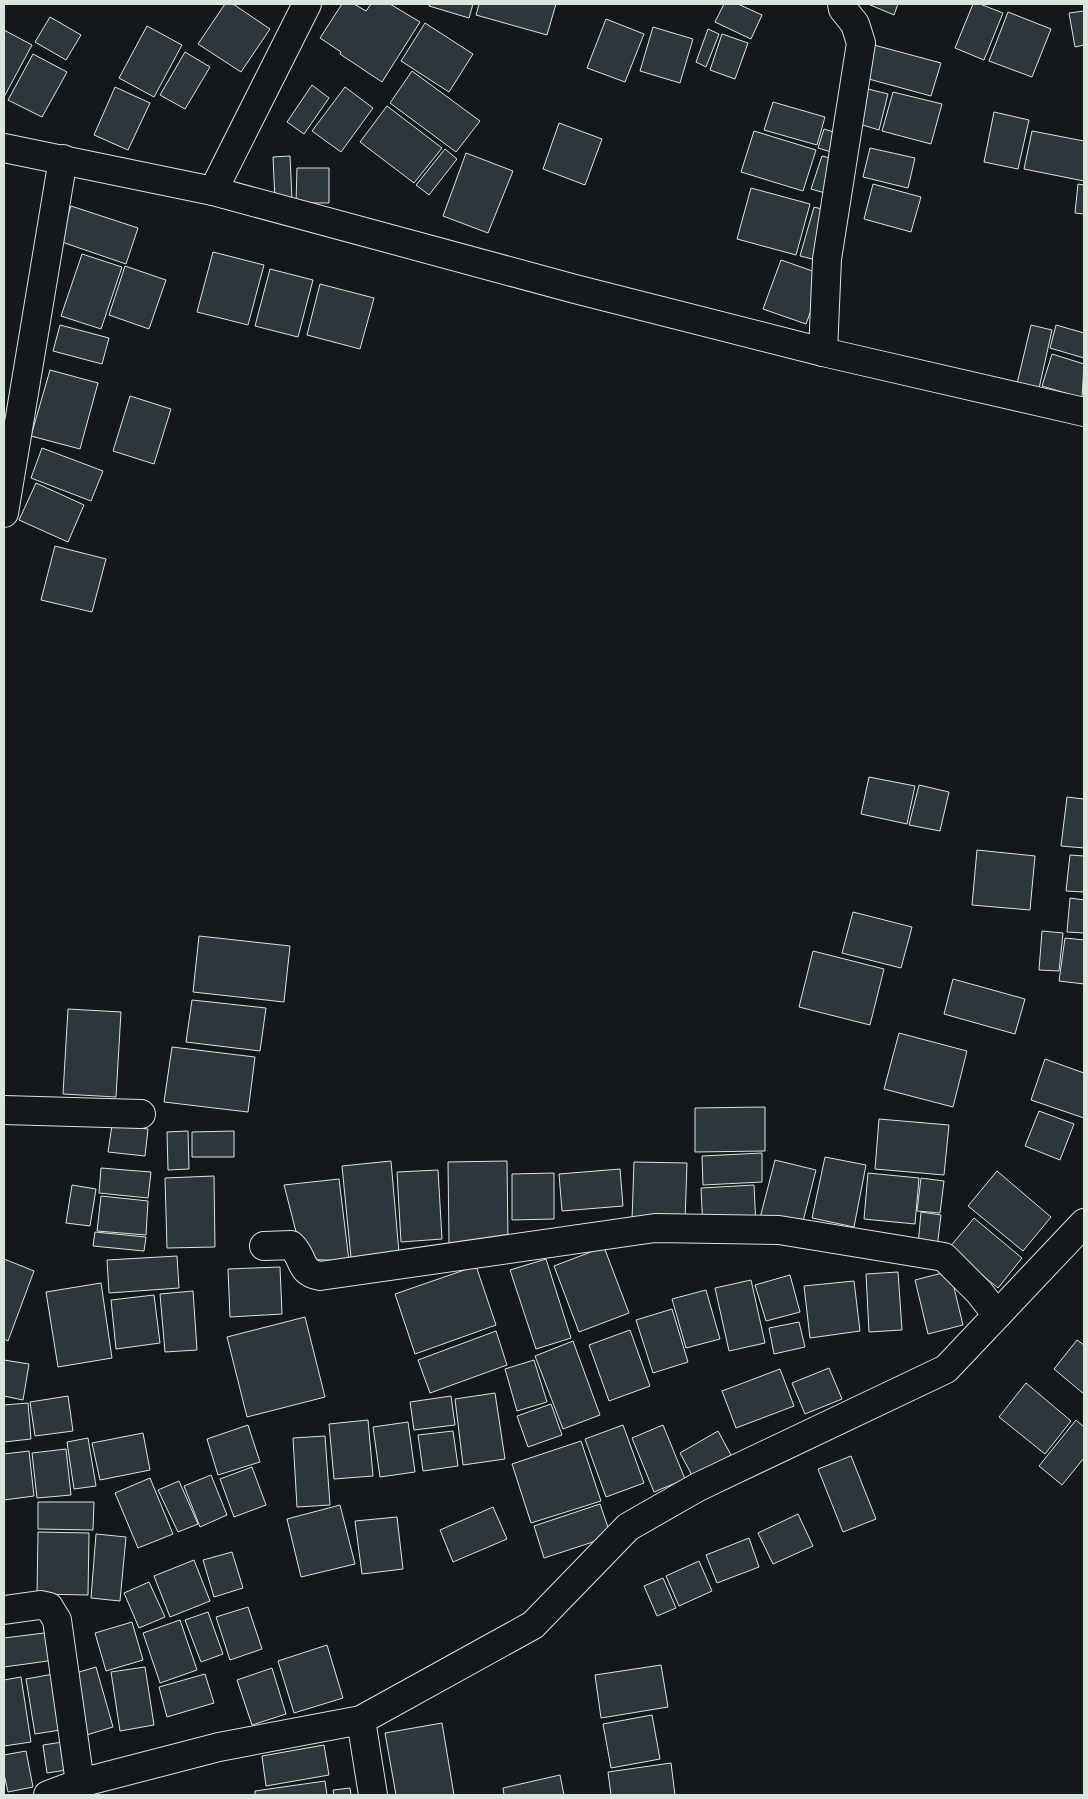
<svg xmlns="http://www.w3.org/2000/svg" width="1088" height="1799" font-family="Arial,sans-serif">
  <style>
    .building { fill: #2c363c; stroke: #d8e6dc }
    .lines { fill: none; stroke-linecap: round; stroke-linejoin: round }
    .street-casing { stroke: #d8e6dc; stroke-width: 30 }
    .street { stroke: #14181c; stroke-width: 28 }
  </style>
  <rect width="100%" height="100%" fill="#14181c"/>
  <g class="building">
    <polygon points="225,4 233,4 270,29 241,72 198,44"/>
    <polygon points="342,4 354,4 366,11 371,4 390,4 420,22 382,82 340,54 341,52 320,38"/>
    <polygon points="430,4 473,4 469,18 429,6"/>
    <polygon points="479,4 556,4 547,35 476,15"/>
    <polygon points="724,4 738,4 762,15 751,39 715,22"/>
    <polygon points="868,4 898,4 894,15"/>
    <polygon points="973,4 980,4 1003,13 984,60 955,48"/>
    <polygon points="1084,11 1084,45 1075,47 1069,13"/>
    <polygon points="1008,12 1051,29 1032,77 989,61"/>
    <polygon points="50,17 81,35 66,60 35,42"/>
    <polygon points="606,19 644,34 625,82 587,68"/>
    <polygon points="425,23 473,54 449,92 401,61"/>
    <polygon points="147,26 182,45 154,97 119,78"/>
    <polygon points="653,27 693,39 680,83 640,71"/>
    <polygon points="708,29 719,34 706,67 696,62"/>
    <polygon points="4,30 32,45 4,97"/>
    <polygon points="722,34 748,43 735,79 710,70"/>
    <polygon points="874,45 941,63 931,96 865,78"/>
    <polygon points="185,52 210,67 185,109 160,95"/>
    <polygon points="33,54 67,72 42,117 8,100"/>
    <polygon points="412,71 480,121 456,152 390,103"/>
    <polygon points="312,85 329,98 304,134 287,122"/>
    <polygon points="115,87 150,103 128,150 94,135"/>
    <polygon points="345,87 373,108 341,152 312,131"/>
    <polygon points="864,88 888,94 879,130 856,123"/>
    <polygon points="893,92 942,104 931,144 882,131"/>
    <polygon points="773,102 825,117 817,145 764,130"/>
    <polygon points="387,106 442,148 414,183 360,142"/>
    <polygon points="994,112 1029,120 1018,169 984,162"/>
    <polygon points="559,123 602,139 585,185 543,169"/>
    <polygon points="824,129 844,135 838,154 818,148"/>
    <polygon points="754,131 816,150 803,191 741,172"/>
    <polygon points="1032,131 1084,141 1084,181 1024,169"/>
    <polygon points="870,148 915,158 908,188 863,177"/>
    <polygon points="445,149 457,159 429,195 416,185"/>
    <polygon points="466,153 513,171 488,233 443,216"/>
    <polygon points="290,156 292,199 275,200 273,157"/>
    <polygon points="822,156 842,161 832,195 811,189"/>
    <polygon points="297,168 329,168 329,203 296,203"/>
    <polygon points="873,184 921,197 911,232 864,219"/>
    <polygon points="1078,184 1084,185 1084,214 1075,213"/>
    <polygon points="751,188 810,204 796,255 737,239"/>
    <polygon points="71,206 138,228 126,264 59,241"/>
    <polygon points="814,207 833,212 821,261 800,256"/>
    <polygon points="213,252 264,265 248,325 197,312"/>
    <polygon points="82,254 122,267 101,329 61,316"/>
    <polygon points="781,260 824,275 806,324 763,309"/>
    <polygon points="125,266 166,280 149,329 109,315"/>
    <polygon points="270,269 313,280 298,337 255,326"/>
    <polygon points="320,284 374,298 360,349 307,335"/>
    <polygon points="60,325 109,338 102,364 53,351"/>
    <polygon points="1031,325 1052,330 1038,393 1016,388"/>
    <polygon points="1056,325 1084,333 1084,358 1050,348"/>
    <polygon points="1052,354 1084,364 1082,398 1042,386"/>
    <polygon points="50,370 98,383 80,449 31,436"/>
    <polygon points="130,396 171,409 154,464 113,451"/>
    <polygon points="42,448 103,471 91,501 31,478"/>
    <polygon points="36,483 84,505 68,542 19,520"/>
    <polygon points="55,546 106,559 92,612 41,600"/>
    <polygon points="869,777 915,786 907,824 861,814"/>
    <polygon points="919,785 949,792 940,831 909,825"/>
    <polygon points="1067,797 1084,799 1084,848 1061,846"/>
    <polygon points="977,850 1035,856 1030,910 972,905"/>
    <polygon points="1070,855 1084,856 1084,892 1066,891"/>
    <polygon points="1070,898 1084,900 1084,933 1067,932"/>
    <polygon points="853,912 912,927 901,968 842,953"/>
    <polygon points="1042,931 1063,933 1059,971 1039,970"/>
    <polygon points="199,936 290,946 284,1002 193,992"/>
    <polygon points="1065,938 1084,940 1084,984 1059,981"/>
    <polygon points="813,951 884,969 870,1025 799,1007"/>
    <polygon points="953,979 1025,999 1015,1034 944,1014"/>
    <polygon points="192,1000 266,1008 260,1051 186,1042"/>
    <polygon points="68,1009 121,1012 116,1097 63,1094"/>
    <polygon points="899,1033 967,1051 953,1107 884,1089"/>
    <polygon points="172,1047 255,1057 248,1112 164,1102"/>
    <polygon points="1045,1059 1084,1073 1084,1118 1031,1100"/>
    <polygon points="765,1107 765,1151 695,1152 695,1108"/>
    <polygon points="1039,1111 1074,1124 1060,1160 1025,1146"/>
    <polygon points="879,1119 949,1125 944,1175 875,1169"/>
    <polygon points="112,1125 148,1129 145,1156 108,1152"/>
    <polygon points="188,1131 189,1169 168,1170 167,1132"/>
    <polygon points="234,1131 234,1157 192,1157 192,1132"/>
    <polygon points="762,1153 762,1182 703,1185 702,1156"/>
    <polygon points="825,1157 866,1165 854,1227 812,1218"/>
    <polygon points="775,1160 816,1170 801,1229 760,1218"/>
    <polygon points="391,1161 399,1253 351,1258 342,1166"/>
    <polygon points="507,1161 508,1242 449,1243 448,1162"/>
    <polygon points="634,1162 687,1163 685,1222 632,1220"/>
    <polygon points="101,1168 151,1172 148,1198 99,1193"/>
    <polygon points="620,1169 623,1206 562,1211 559,1174"/>
    <polygon points="438,1170 442,1239 401,1242 397,1172"/>
    <polygon points="997,1171 1051,1217 1023,1251 968,1206"/>
    <polygon points="554,1173 554,1219 512,1220 512,1174"/>
    <polygon points="868,1173 919,1178 915,1224 864,1219"/>
    <polygon points="214,1176 215,1247 167,1248 165,1178"/>
    <polygon points="921,1178 944,1181 940,1213 917,1211"/>
    <polygon points="339,1179 349,1261 303,1259 284,1185"/>
    <polygon points="72,1185 96,1189 90,1226 66,1223"/>
    <polygon points="754,1185 756,1226 703,1229 701,1188"/>
    <polygon points="101,1196 148,1201 146,1235 97,1231"/>
    <polygon points="921,1212 941,1215 937,1248 918,1245"/>
    <polygon points="974,1218 1022,1258 998,1288 949,1248"/>
    <polygon points="95,1232 146,1237 144,1251 93,1246"/>
    <polygon points="604,1247 629,1313 579,1332 554,1266"/>
    <polygon points="177,1256 179,1288 109,1293 107,1260"/>
    <polygon points="4,1259 34,1271 8,1341 4,1339"/>
    <polygon points="546,1259 571,1338 536,1349 510,1270"/>
    <polygon points="476,1266 496,1325 415,1354 395,1294"/>
    <polygon points="280,1267 282,1314 230,1317 228,1269"/>
    <polygon points="950,1271 963,1325 928,1334 915,1280"/>
    <polygon points="898,1272 902,1330 869,1332 866,1274"/>
    <polygon points="790,1275 800,1312 766,1321 755,1285"/>
    <polygon points="751,1280 765,1343 729,1351 715,1288"/>
    <polygon points="854,1281 860,1331 810,1338 804,1286"/>
    <polygon points="101,1283 112,1358 58,1367 46,1292"/>
    <polygon points="706,1290 720,1339 686,1348 672,1299"/>
    <polygon points="193,1291 197,1350 165,1352 160,1294"/>
    <polygon points="154,1295 160,1343 116,1349 111,1300"/>
    <polygon points="672,1309 688,1362 653,1373 636,1320"/>
    <polygon points="305,1317 325,1397 247,1417 227,1337"/>
    <polygon points="799,1322 805,1347 774,1354 769,1328"/>
    <polygon points="630,1330 650,1386 609,1401 589,1345"/>
    <polygon points="496,1331 507,1365 430,1393 418,1360"/>
    <polygon points="1077,1340 1084,1345 1084,1394 1054,1369"/>
    <polygon points="573,1341 600,1415 563,1429 535,1356"/>
    <polygon points="4,1360 29,1364 23,1400 4,1396"/>
    <polygon points="534,1360 547,1402 517,1411 505,1369"/>
    <polygon points="829,1368 842,1399 805,1414 792,1383"/>
    <polygon points="780,1369 794,1406 736,1428 722,1391"/>
    <polygon points="1026,1383 1071,1421 1045,1454 999,1417"/>
    <polygon points="495,1393 505,1459 463,1465 455,1399"/>
    <polygon points="68,1396 73,1431 35,1436 30,1402"/>
    <polygon points="451,1396 455,1425 414,1430 410,1402"/>
    <polygon points="28,1403 31,1439 4,1442 4,1405"/>
    <polygon points="551,1404 562,1435 528,1447 517,1416"/>
    <polygon points="368,1420 373,1476 334,1479 329,1424"/>
    <polygon points="1076,1420 1084,1427 1084,1458 1062,1485 1039,1466"/>
    <polygon points="408,1422 415,1472 380,1477 373,1427"/>
    <polygon points="248,1425 260,1462 218,1475 207,1439"/>
    <polygon points="623,1425 644,1483 606,1497 585,1439"/>
    <polygon points="663,1425 685,1479 654,1492 632,1438"/>
    <polygon points="453,1431 458,1466 423,1471 418,1435"/>
    <polygon points="718,1431 731,1455 693,1477 680,1453"/>
    <polygon points="143,1433 150,1470 100,1480 92,1443"/>
    <polygon points="325,1436 330,1505 297,1507 293,1438"/>
    <polygon points="88,1438 96,1486 74,1489 67,1442"/>
    <polygon points="581,1441 601,1501 531,1523 512,1464"/>
    <polygon points="66,1449 71,1495 37,1498 32,1453"/>
    <polygon points="29,1451 34,1496 4,1500 4,1454"/>
    <polygon points="851,1456 876,1519 843,1532 818,1469"/>
    <polygon points="252,1467 266,1505 234,1517 220,1479"/>
    <polygon points="211,1475 227,1515 200,1527 184,1486"/>
    <polygon points="150,1478 173,1534 138,1548 115,1493"/>
    <polygon points="179,1481 198,1524 178,1532 158,1490"/>
    <polygon points="38,1502 94,1502 93,1530 38,1529"/>
    <polygon points="600,1504 611,1536 544,1558 534,1526"/>
    <polygon points="340,1505 355,1564 301,1577 287,1519"/>
    <polygon points="493,1507 507,1539 453,1562 440,1530"/>
    <polygon points="798,1514 813,1546 773,1564 758,1533"/>
    <polygon points="397,1517 403,1569 362,1574 355,1521"/>
    <polygon points="38,1532 89,1533 88,1595 37,1594"/>
    <polygon points="96,1534 126,1537 120,1601 91,1598"/>
    <polygon points="749,1538 759,1567 717,1583 706,1555"/>
    <polygon points="232,1552 243,1588 214,1597 203,1560"/>
    <polygon points="194,1560 210,1601 170,1617 154,1576"/>
    <polygon points="699,1561 712,1591 679,1606 666,1576"/>
    <polygon points="663,1578 676,1608 657,1616 644,1586"/>
    <polygon points="149,1582 165,1617 139,1628 124,1593"/>
    <polygon points="248,1607 262,1649 230,1660 216,1617"/>
    <polygon points="208,1612 223,1654 201,1662 185,1620"/>
    <polygon points="180,1620 197,1670 160,1683 143,1633"/>
    <polygon points="132,1622 143,1660 106,1671 95,1633"/>
    <polygon points="52,1632 55,1660 4,1667 4,1638"/>
    <polygon points="327,1645 343,1698 294,1713 278,1661"/>
    <polygon points="661,1665 668,1707 601,1718 595,1675"/>
    <polygon points="96,1667 113,1727 83,1736 66,1676"/>
    <polygon points="145,1667 154,1725 120,1731 111,1672"/>
    <polygon points="272,1668 286,1714 252,1725 237,1680"/>
    <polygon points="59,1673 67,1729 35,1734 26,1679"/>
    <polygon points="205,1674 214,1703 167,1717 159,1687"/>
    <polygon points="21,1677 31,1742 4,1746 4,1680"/>
    <polygon points="652,1715 660,1759 611,1768 603,1724"/>
    <polygon points="442,1723 454,1795 396,1795 385,1733"/>
    <polygon points="69,1741 73,1769 47,1773 43,1745"/>
    <polygon points="324,1745 329,1775 266,1786 262,1756"/>
    <polygon points="26,1751 33,1787 8,1792 4,1774 4,1755"/>
    <polygon points="671,1763 675,1795 611,1795 608,1772"/>
    <polygon points="560,1775 564,1795 504,1795 503,1788"/>
    <polygon points="325,1781 327,1795 255,1795 255,1791"/>
    <polygon points="350,1788 351,1795 334,1795 333,1790"/>
  </g>
  <g class="lines">
    <defs>
      <g id="street">
        <polyline points="4,148 213,191 575,289 823,352 1084,412"/>
        <polyline points="213,191 307,4"/>
        <polyline points="823,352 827,259 861,43 855,24 843,9 842,4"/>
        <polyline points="4,513 63,159"/>
        <polyline points="4,1110 141,1114"/>
        <path d="M264,1246L291,1245C305,1258 298,1272 320,1276L655,1228L779,1230L944,1257L979,1292L997,1315"/>
        <polyline points="4,1610 40,1605 49,1607 57,1620 80,1783"/>
        <polyline points="361,1720 373,1795"/>
        <polyline points="48,1795 80,1783 219,1747 361,1720 533,1625 628,1527 698,1487 946,1369 1084,1223"/>
      </g>
    </defs>
    <use href="#street" class="street-casing"/>
    <use href="#street" class="street"/>
  </g>
  <rect width="1088" height="1799" fill="none" stroke="#d8e6dc" stroke-width="10"/>
</svg>
